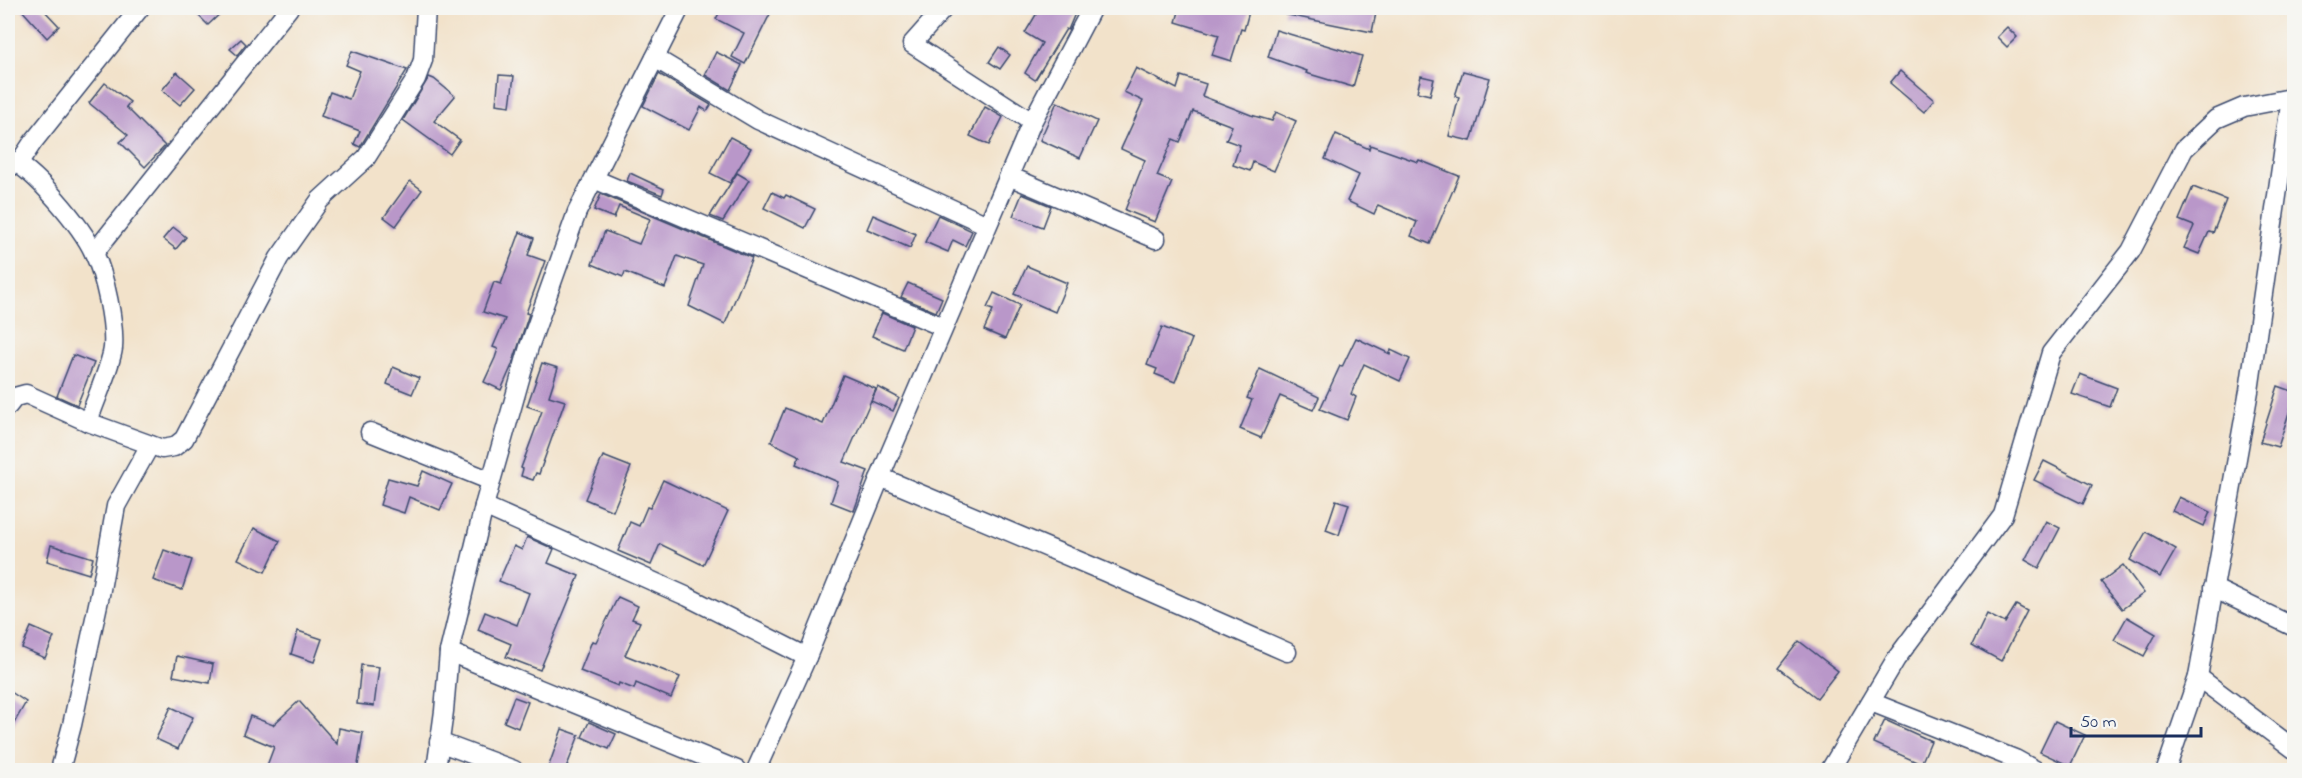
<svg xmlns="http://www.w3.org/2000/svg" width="2302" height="778" font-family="'Indie Flower',sans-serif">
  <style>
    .building { fill: #b997c9 }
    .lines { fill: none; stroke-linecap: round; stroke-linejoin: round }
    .street-casing { stroke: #3b4a6e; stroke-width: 21 }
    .street { stroke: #fff; stroke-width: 18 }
  </style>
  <rect width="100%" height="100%" fill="#f6f6f2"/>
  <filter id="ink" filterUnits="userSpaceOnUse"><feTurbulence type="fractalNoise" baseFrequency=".0167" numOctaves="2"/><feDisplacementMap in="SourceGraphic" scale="12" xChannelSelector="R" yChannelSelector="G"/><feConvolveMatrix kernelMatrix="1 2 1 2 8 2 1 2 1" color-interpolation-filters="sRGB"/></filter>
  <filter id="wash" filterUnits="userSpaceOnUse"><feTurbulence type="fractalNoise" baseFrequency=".008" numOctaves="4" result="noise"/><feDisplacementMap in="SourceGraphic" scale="24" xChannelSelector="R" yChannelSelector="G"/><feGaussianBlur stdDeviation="1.35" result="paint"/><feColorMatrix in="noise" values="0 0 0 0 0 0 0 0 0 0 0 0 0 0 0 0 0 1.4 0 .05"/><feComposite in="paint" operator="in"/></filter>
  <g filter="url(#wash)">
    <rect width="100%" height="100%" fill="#f2e2ca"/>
    <g id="blocks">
      <g class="building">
        <polygon points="20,8 42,8 59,26 47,38"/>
        <polygon points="191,8 226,8 208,25"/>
        <polygon points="722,8 773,8 745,64 732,57 744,33 716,19"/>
        <polygon points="1040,8 1063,8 1076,11 1068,30 1066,29 1035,80 1025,73 1042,43 1025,33"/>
        <polygon points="1180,8 1250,8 1244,30 1241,29 1231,61 1212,55 1219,35 1176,22"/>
        <polygon points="1284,8 1377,8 1372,32 1283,14"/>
        <polygon points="2007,27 2017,37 2007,47 1997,37"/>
        <polygon points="1276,30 1362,56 1353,87 1306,73 1307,71 1268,57"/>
        <polygon points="241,39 246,44 237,55 230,49"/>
        <polygon points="999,47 1010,55 1000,69 989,62"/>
        <polygon points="352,51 407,70 360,147 354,144 360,131 321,116 330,92 349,99 360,71 346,65"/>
        <polygon points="716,52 742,65 730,90 705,75"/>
        <polygon points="1136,68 1177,89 1181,76 1206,84 1202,96 1251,115 1272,121 1276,112 1296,121 1274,171 1253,162 1250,171 1233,165 1240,145 1226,140 1232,126 1193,111 1180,142 1173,139 1157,176 1172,182 1155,222 1125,210 1145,160 1121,149 1143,101 1124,92"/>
        <polygon points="1463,71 1490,78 1471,141 1449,136 1459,97 1455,96"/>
        <polygon points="1900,71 1934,100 1924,112 1890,83"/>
        <polygon points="177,72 195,88 180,105 162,90"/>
        <polygon points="659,74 711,105 707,111 701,107 689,130 643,106"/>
        <polygon points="499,75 514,76 510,106 496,104"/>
        <polygon points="1421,76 1434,79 1430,95 1417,92"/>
        <polygon points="429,77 434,79 455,96 434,121 460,140 450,154 403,120"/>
        <polygon points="105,83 130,102 126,107 165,146 145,167 120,142 128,135 89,103"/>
        <polygon points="1057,102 1097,121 1080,158 1040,140"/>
        <polygon points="985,107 1003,117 989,145 970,136"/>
        <polygon points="1336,134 1369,149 1370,145 1418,162 1419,160 1459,176 1430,244 1411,236 1417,222 1378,205 1374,214 1347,201 1359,175 1325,159"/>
        <polygon points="730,137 751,148 730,183 710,173"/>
        <polygon points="630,173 664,189 662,195 627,181"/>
        <polygon points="737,173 749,180 723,221 710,216"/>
        <polygon points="410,181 422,190 396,226 384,217"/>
        <polygon points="2193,187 2226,200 2213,233 2209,232 2199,254 2184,248 2194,226 2179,220"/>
        <polygon points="772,192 784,198 786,195 815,209 805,228 764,208"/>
        <polygon points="601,194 752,258 725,324 689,306 703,265 677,256 665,288 625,272 623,277 592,264 605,231 639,244 650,219 619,206 614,218 594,210"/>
        <polygon points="1022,194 1051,206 1043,227 1013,216"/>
        <polygon points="873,215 916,234 910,248 867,229"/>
        <polygon points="938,215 972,231 965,246 953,240 948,252 925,242"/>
        <polygon points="173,227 186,237 176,249 163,239"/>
        <polygon points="520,232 534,238 528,255 545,261 526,313 529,314 512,365 501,390 484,382 495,358 498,349 493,347 505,319 483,312 494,282 501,284"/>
        <polygon points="1027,266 1067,283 1055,312 1014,294"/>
        <polygon points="908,283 942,298 936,312 901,297"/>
        <polygon points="994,293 1020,305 1005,339 984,330 993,310 987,308"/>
        <polygon points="882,313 912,326 903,349 872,336"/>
        <polygon points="1162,327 1192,339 1175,382 1155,374 1157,369 1147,365"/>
        <polygon points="1356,338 1390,354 1391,350 1410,359 1400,381 1364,364 1351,394 1356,397 1347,420 1320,409 1340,366 1342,367"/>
        <polygon points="73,355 94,363 77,405 57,396"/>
        <polygon points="542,363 558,368 549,396 565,401 539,474 536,473 533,480 521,476 523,469 521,468 542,411 527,406"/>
        <polygon points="393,367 419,378 412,394 387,384"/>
        <polygon points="1260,369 1319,397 1313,410 1280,396 1261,438 1240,429 1252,400 1247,398"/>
        <polygon points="2080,374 2117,388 2110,407 2072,394"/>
        <polygon points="843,375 876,389 844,462 868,471 854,511 831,502 838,482 796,464 800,456 771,442 785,408 823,424"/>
        <polygon points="2278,386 2295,392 2295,394 2278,447 2260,442"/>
        <polygon points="878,387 899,398 893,411 871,401"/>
        <polygon points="603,456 631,467 613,511 585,499"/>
        <polygon points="2044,461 2092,485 2083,504 2034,480"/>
        <polygon points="423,471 452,484 440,510 409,497 404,513 380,505 388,478 417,486"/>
        <polygon points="663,480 728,511 703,565 660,544 651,565 618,551 630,522 639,526 647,507 650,508"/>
        <polygon points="2179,497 2210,512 2204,526 2172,511"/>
        <polygon points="1336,500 1349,504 1339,535 1326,530"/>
        <polygon points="2046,521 2060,528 2039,568 2025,560"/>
        <polygon points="254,528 280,541 265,572 238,559"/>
        <polygon points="2146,532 2176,549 2160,577 2130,560"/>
        <polygon points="527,537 554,549 548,563 579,576 540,670 506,657 511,644 478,630 485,612 517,625 529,593 499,581 514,546 522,550"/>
        <polygon points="51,545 93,558 89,574 47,561"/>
        <polygon points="164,550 192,560 182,590 153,580"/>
        <polygon points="2123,565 2144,593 2122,609 2101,582"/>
        <polygon points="618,597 638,606 632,619 640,622 625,655 680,677 671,698 636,683 634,689 619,683 618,686 580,671 592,641 596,642"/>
        <polygon points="2016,605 2027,611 2001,661 1972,645 1987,614 2005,623"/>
        <polygon points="2127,617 2156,634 2144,656 2114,640"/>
        <polygon points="31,627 54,637 45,658 22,648"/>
        <polygon points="298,631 322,639 314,662 291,654"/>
        <polygon points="1799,641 1838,671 1817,698 1778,668"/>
        <polygon points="177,656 213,664 210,683 173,676"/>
        <polygon points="361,665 379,667 374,706 357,704"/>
        <polygon points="8,690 26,702 8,734"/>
        <polygon points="514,697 528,702 518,728 504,722"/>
        <polygon points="299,701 337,744 339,728 363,733 357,771 265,771 274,747 243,734 250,716 273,725"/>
        <polygon points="171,707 193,717 178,749 156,739"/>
        <polygon points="1885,720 1931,741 1921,764 1874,743"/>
        <polygon points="2055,721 2085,735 2070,766 2040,752"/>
        <polygon points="589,722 616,734 609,749 582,737"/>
        <polygon points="562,729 579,735 565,771 547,771"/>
      </g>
    </g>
  </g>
  <g filter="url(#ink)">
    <use href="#blocks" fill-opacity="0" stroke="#3b4a6e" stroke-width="1.5"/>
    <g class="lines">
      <defs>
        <g id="street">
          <polyline points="944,8 912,44 1032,122"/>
          <polyline points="655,58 758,120 987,225"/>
          <path d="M8,159C34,168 82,227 94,253C105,276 115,323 113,348C111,366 94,403 88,422"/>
          <polyline points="19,163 33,142 140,8"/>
          <polyline points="1009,176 1156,239"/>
          <polyline points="594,179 943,327"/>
          <polyline points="94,253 289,8"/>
          <polyline points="8,406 15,397 26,394 88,422 162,449 174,447 184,439 279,258 320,200 366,158 416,79 423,60 426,8"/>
          <polyline points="370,432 491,481"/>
          <polyline points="880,477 1105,572 1287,652"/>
          <polyline points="484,506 688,597 807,657"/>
          <polyline points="2213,588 2294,627"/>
          <polyline points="449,652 737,770"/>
          <polyline points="2198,677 2294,749"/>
          <polyline points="1871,702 2015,759 2035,770"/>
          <polyline points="439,742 514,770"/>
          <polyline points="60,770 72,725 100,595 116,506 150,445"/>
          <polyline points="436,770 444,711 449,652 484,506 529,347 577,212 680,8"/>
          <polyline points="756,770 807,657 888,458 1032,122 1092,8"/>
          <polyline points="1830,770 1896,659 2003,515 2051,353 2131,251 2184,149 2216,119 2244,107 2291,98"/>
          <polyline points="2166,770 2198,677 2249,391 2291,98 2294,90"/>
        </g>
      </defs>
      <use href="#street" class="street-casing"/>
      <use href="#street" class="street"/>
    </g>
  </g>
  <rect width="2302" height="778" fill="none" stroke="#f6f6f2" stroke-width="30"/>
  <path d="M2071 727v9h130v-9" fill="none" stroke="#1b2f5e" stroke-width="3"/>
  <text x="2080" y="727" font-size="18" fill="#1b2f5e" stroke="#f6f6f2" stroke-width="4.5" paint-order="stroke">50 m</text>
</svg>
